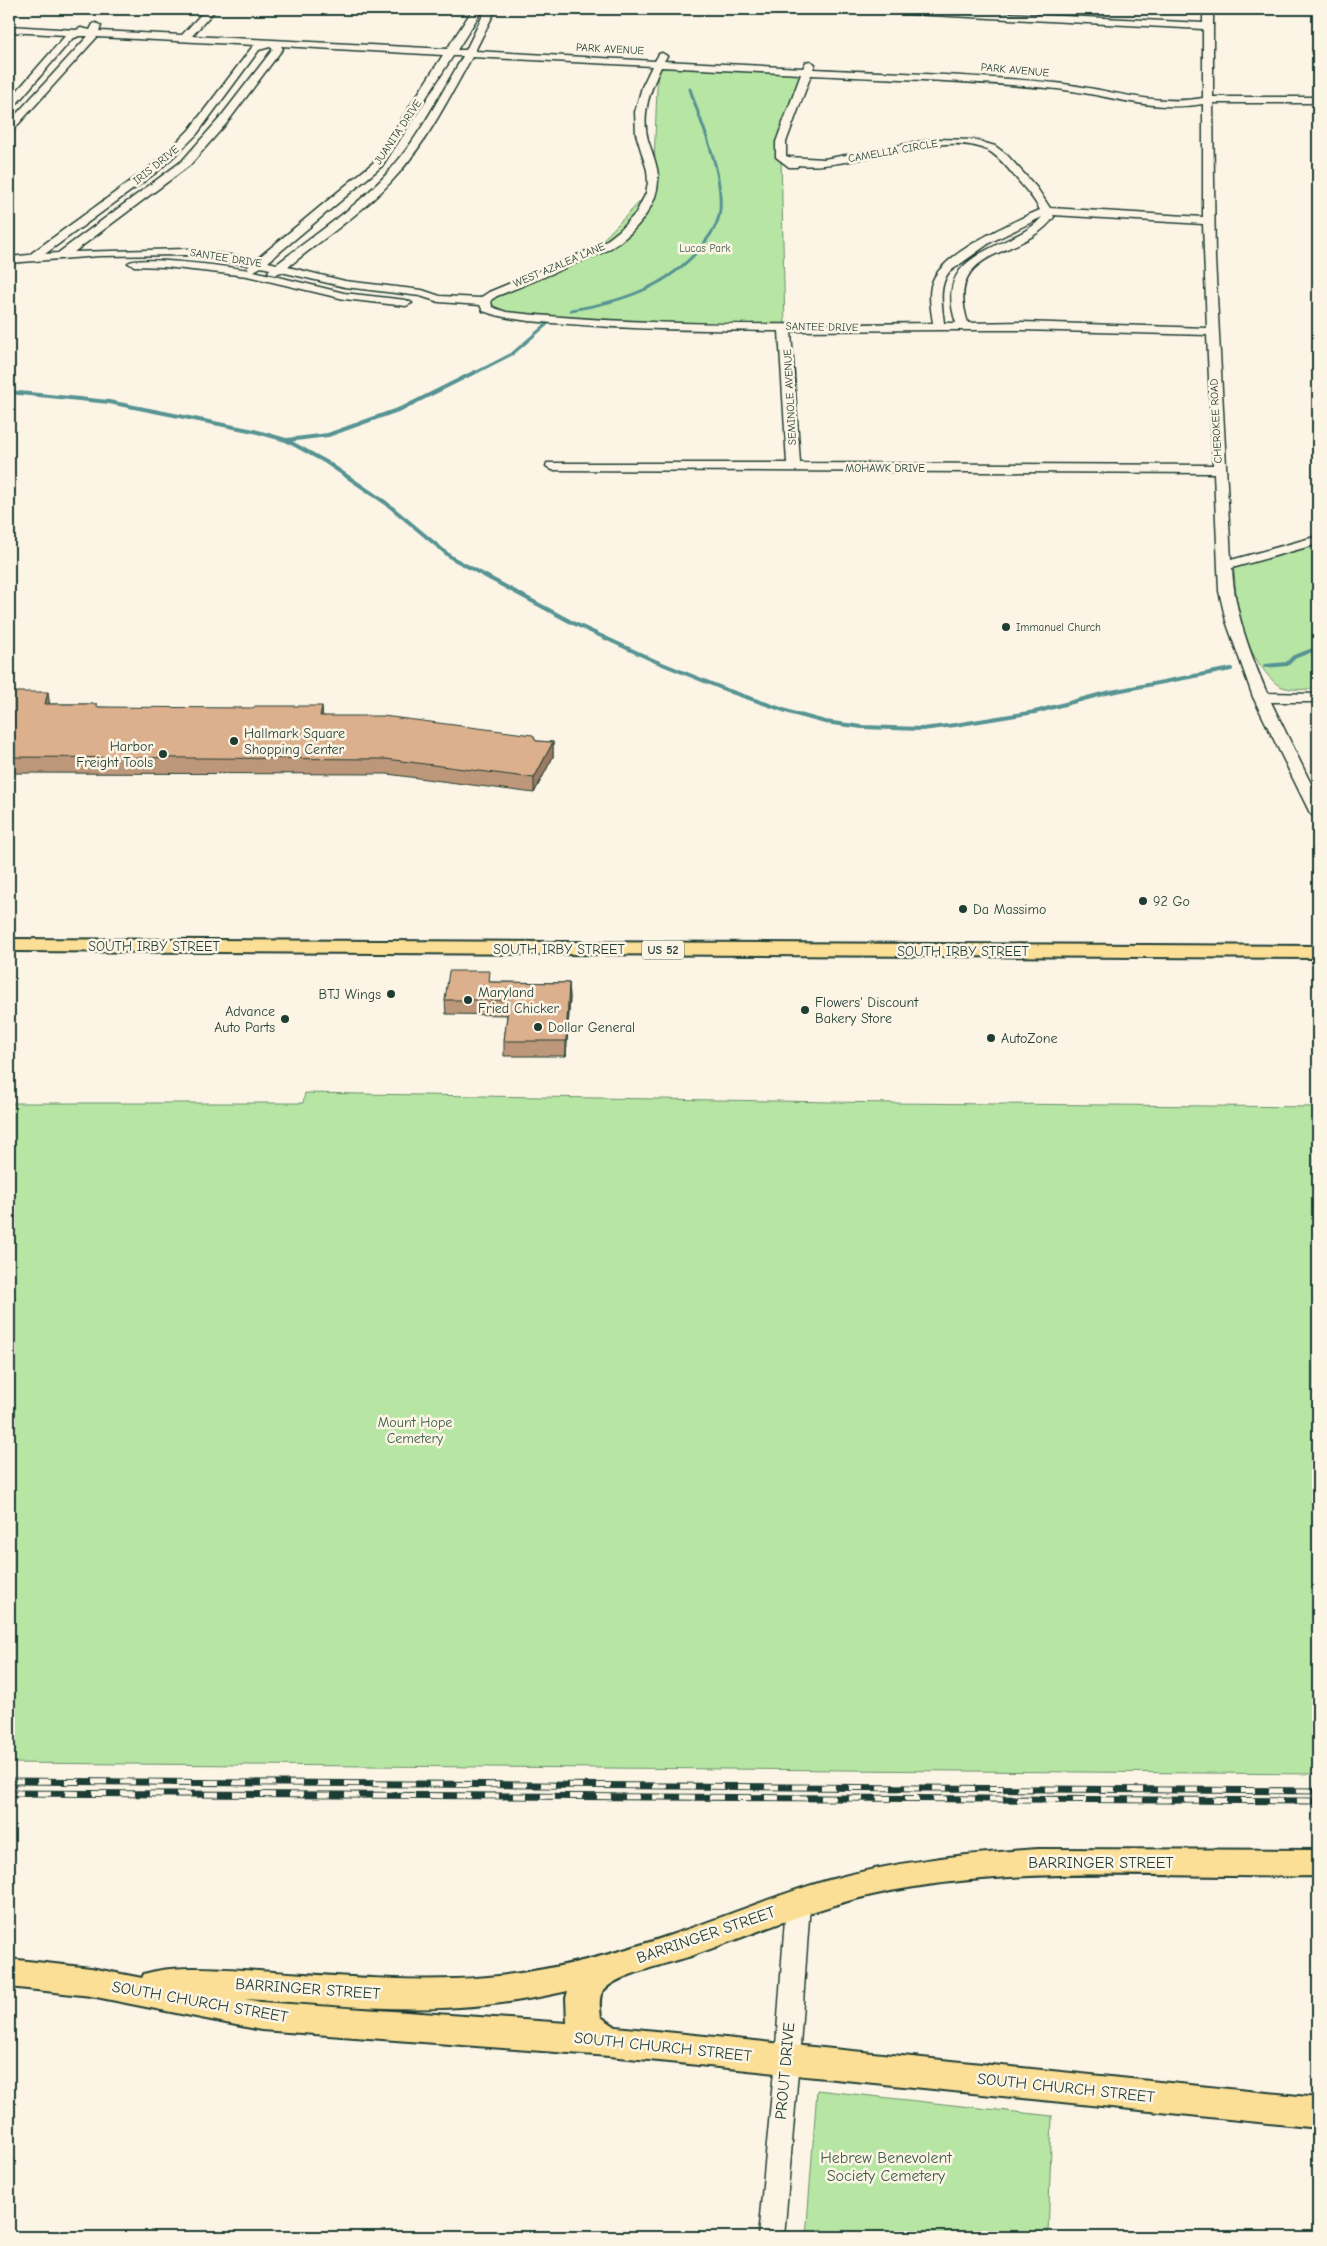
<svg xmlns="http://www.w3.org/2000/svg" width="1327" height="2246" font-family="'Comic Neue',sans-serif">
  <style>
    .green { fill: #b7e5a4; stroke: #6b916c }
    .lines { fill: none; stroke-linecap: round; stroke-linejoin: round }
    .stream-far1 { stroke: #569393; stroke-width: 3 }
    .stream { stroke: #569393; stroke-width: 4 }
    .minor-casing { stroke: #1f3d34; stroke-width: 3 }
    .major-casing { stroke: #1f3d34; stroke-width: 4 }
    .highway-casing { stroke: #1f3d34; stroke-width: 4 }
    .minor { fill: #fcf5e5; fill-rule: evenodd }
    .major { fill: #fbdf96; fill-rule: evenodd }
    .highway { fill: #fbdf96; fill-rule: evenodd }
    .rail-casing { stroke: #1f3d34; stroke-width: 7 }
    .rail { stroke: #fcf5e5; stroke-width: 5; stroke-dasharray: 14; stroke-linecap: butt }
    .wall { fill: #bd9779; stroke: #1f3d34 }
    .shaded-wall { fill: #9a7b63; stroke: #1f3d34 }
    .building { fill: #dcb08d; stroke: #1f3d34 }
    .poi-dot { fill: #1f3d34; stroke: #fcf5e5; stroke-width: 2 }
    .labels { text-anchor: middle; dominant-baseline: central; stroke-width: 5; stroke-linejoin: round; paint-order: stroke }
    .far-street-label { font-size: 11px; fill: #1f3d34; stroke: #fcf5e5 }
    .far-park-label { font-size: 11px; fill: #3d5f4a; stroke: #fcf5e5 }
    .far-poi-label { font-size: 11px; fill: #1f3d34; stroke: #fcf5e5; text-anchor: start }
    .shield { fill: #fcf5e5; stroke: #617469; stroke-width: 1 }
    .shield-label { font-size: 12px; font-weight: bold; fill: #1f3d34 }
    .poi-label { font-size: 14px; fill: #1f3d34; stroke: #fcf5e5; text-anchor: start }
    .street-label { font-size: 14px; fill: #1f3d34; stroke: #fcf5e5 }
    .park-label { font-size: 14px; fill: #3d5f4a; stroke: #fcf5e5 }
    .near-street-label { font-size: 16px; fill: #1f3d34; stroke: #fcf5e5 }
    .near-park-label { font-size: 16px; fill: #3d5f4a; stroke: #fcf5e5 }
  </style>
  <rect width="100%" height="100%" fill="#fcf5e5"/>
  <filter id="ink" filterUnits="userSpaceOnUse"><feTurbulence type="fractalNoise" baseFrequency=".02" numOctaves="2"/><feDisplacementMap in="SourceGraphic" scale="10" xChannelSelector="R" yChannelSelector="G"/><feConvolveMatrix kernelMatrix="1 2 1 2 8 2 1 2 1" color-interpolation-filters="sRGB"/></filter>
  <g filter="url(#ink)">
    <g class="green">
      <polygon points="658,64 807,72 781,157 785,327 609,324 504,315 486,298 589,254 653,188"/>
      <path d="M1318,542V689C1307,689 1290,691 1280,686C1266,679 1245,643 1241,628C1236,609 1236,586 1233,566Z"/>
      <polygon points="305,1093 891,1103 1318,1107 1318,1774 9,1763 9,1097 12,1103 303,1103"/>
      <polygon points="817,2090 1052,2116 1048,2237 806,2237"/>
    </g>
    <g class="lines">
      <g class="stream-far1">
        <path d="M571,310C621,302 668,287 701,247C709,237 719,224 720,210C723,170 702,127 690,89"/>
        <polyline points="473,374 512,354 547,324"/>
      </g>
      <g class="stream">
        <polyline points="9,392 109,402 254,431 286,440 326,462 386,503 452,558 573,623 655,661 729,691 792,713 825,722 862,727 922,729 955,725 1035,712 1106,693 1231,669"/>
        <polyline points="287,440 328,435 403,408 475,372"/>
        <polyline points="1265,666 1287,664 1294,657 1318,648"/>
      </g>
      <defs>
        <g id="minor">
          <path d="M206,9H216L192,36L447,49L473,9H483L457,50H466L486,9H496L475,51L655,61L659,54L662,53L667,56L664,61L803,68L806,62L810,61L815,64L813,69C894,73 976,75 1056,83C1105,88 1154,107 1203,98V29L871,12L866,9H923L1203,23V9H1213V97H1318V103H1213L1215,259L1231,560L1318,536V544L1232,568C1234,612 1250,653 1267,693L1318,694V702H1271L1318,798V818L1313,816L1310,813L1253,697L1226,621L1219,591L1214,473L552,470L546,466L547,463H787L779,331C709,330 639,330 569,324C540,322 511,321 483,311L480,305L439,302L420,296L345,287L281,272L274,275L268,272L270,269L261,267L254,271L344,293L406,300L412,303L406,306L344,299L247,276L165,267L134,266L128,263C137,255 232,267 249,270L247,268L250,265L186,255L99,256L9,263V257L29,255L150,167L177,142L189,130L253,46L255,45L97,37L13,130L9,131V122L88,36H79L72,39L13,108L9,109V100L66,35L9,32V26L76,30L81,28L90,30L93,24L96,23L101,26L99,31L182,35ZM281,46L443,55L374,162L257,259L186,249L74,252L190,165L226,124L281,51L283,49ZM270,47L273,49L219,119L182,161L58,253L45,254L158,171L185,146L197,134L259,50ZM453,56H463C441,94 420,136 391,169C359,206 315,234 277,264L268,262L382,166ZM472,57L652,66L642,87L635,112L636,134L647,170L648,182L646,193L636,213L620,230L601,245L489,292L480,298L440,296L422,290L345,281L288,267C325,237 368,209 399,173C429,138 450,96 472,57ZM661,67L801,74L776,142V157L789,167H797L798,165C853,171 940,128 987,150C999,156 1008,169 1017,179C1025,189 1034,198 1040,210C1012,222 948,251 934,278C927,291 931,309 933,323C790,325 647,327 506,312L492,307L491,300L497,296C523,286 549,275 574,264C586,259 599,255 609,249C635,234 664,201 657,169C655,159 651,150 648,140C641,114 650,90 661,67ZM811,75C893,79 975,81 1057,89C1106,94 1154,113 1203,104V217L1050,208L1037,188L1007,155L995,146L975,140L935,139L824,159L789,157L786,156V142ZM1053,215L1203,224L1207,328L1022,322L968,323C943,244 1023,261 1054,217ZM1042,217C1033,228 1020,234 1007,240C966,259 940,274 956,323H944C942,306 938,287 949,272L991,242ZM943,330H1022L1207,335L1213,465L800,463L791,331Z"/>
          <polygon points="798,1895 806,1897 810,1904 799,2060 784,2237 758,2237 775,2060 786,1904 790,1897"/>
        </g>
        <polygon id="major" points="9,939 1318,946 1318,958 9,951"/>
        <path id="highway" d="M1038,1849L1318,1850V1876C1170,1879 1018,1863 872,1895C811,1909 753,1934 694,1955C672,1963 616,1974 603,1991C598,1997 600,2009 601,2017L616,2027L1318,2098V2128L609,2056L261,2030L91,1996L9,1987V1959L91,1968L142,1978L144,1974C174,1964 226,1969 258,1971C323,1975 389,1981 455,1979C529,1977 604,1958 674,1934C725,1917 774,1896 825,1881C895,1861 966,1854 1038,1849ZM568,1991L566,1998L567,2023L261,2002L245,1999C316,2003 388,2012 459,2007C496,2005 532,1999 568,1991Z"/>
      </defs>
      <use href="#minor" class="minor-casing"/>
      <use href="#major" class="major-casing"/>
      <use href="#highway" class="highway-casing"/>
      <use href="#minor" class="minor"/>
      <use href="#major" class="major"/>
      <use href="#highway" class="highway"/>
      <defs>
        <g id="rail">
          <polyline points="9,1781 1318,1791"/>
          <polyline points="9,1793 1318,1801"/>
        </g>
      </defs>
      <use href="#rail" class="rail-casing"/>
      <use href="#rail" class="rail"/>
    </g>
    <g class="wall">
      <polygon points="9,692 50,704 97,704 97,707 323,716 536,741 553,742 553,757 534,793 387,774 9,773"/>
      <polygon points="490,982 569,983 570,998 566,1056 504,1056 504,1041 507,1015 446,1014 445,1000"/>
    </g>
    <g class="shaded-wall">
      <polygon points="48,692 50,707 45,704"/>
      <polygon points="322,706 323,721 320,716"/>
      <polygon points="553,742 553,757 534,793 534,778"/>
      <polygon points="569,983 570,998 566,1056 566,1041"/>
    </g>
    <g class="building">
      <polygon points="9,692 48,692 45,704 97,704 96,707 253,708 255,706 322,706 320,716 383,716 533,735 536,741 553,742 534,778 386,759 9,757"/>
      <polygon points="449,971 490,971 489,982 569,983 566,1041 504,1041 509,1000 445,1000"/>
    </g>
  </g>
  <g class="poi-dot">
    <circle cx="1006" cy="627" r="5"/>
    <circle cx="234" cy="741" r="5"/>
    <circle cx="163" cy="754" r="5"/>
    <circle cx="1143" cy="901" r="5"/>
    <circle cx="963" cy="909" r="5"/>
    <circle cx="391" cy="994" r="5"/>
    <circle cx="468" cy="1000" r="5"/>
    <circle cx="805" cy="1010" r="5"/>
    <circle cx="285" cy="1019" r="5"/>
    <circle cx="538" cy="1027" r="5"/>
    <circle cx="991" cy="1038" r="5"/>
  </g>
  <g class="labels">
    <g class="far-street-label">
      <text transform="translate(610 49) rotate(3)">PARK AVENUE</text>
      <text transform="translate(1015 70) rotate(5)">PARK AVENUE</text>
      <text transform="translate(398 132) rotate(-56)">JUANITA DRIVE</text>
      <text transform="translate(893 151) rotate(-10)">CAMELLIA CIRCLE</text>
      <text transform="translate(156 165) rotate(-39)">IRIS DRIVE</text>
      <text transform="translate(226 258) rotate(9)">SANTEE DRIVE</text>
      <text transform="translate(559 265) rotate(-23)">WEST AZALEA LANE</text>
      <text transform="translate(822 327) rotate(1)">SANTEE DRIVE</text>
      <text transform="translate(790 397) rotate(-93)">SEMINOLE AVENUE</text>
      <text transform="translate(1216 421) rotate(-93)">CHEROKEE ROAD</text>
      <text x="885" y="468">MOHAWK DRIVE</text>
    </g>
    <g class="far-park-label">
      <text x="705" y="248">Lucas Park</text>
    </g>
    <g class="far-poi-label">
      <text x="1016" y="627">Immanuel Church</text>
    </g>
    <rect class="shield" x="642" y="940.5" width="42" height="19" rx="4"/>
    <g class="shield-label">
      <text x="663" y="950">US 52</text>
    </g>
    <g class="poi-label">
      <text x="244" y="733">Hallmark Square<tspan x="244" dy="16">Shopping Center</tspan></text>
      <text x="153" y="746" text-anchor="end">Harbor<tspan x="153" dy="16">Freight Tools</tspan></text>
      <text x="1153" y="901">92 Go</text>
      <text x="973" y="909">Da Massimo</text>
      <text x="478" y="992">Maryland<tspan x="478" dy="16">Fried Chicker</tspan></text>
      <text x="381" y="994" text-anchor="end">BTJ Wings</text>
      <text x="815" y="1002">Flowers' Discount<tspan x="815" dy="16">Bakery Store</tspan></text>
      <text x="275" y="1011" text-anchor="end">Advance<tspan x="275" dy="16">Auto Parts</tspan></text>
      <text x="548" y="1027">Dollar General</text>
      <text x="1001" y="1038">AutoZone</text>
    </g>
    <g class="street-label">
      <text x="154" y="946">SOUTH IRBY STREET</text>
      <text x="559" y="949">SOUTH IRBY STREET</text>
      <text x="963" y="951">SOUTH IRBY STREET</text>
    </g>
    <g class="park-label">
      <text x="415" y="1422">Mount Hope<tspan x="415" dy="16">Cemetery</tspan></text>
    </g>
    <g class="near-street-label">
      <text x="1101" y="1863">BARRINGER STREET</text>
      <text transform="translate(706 1935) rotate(-19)">BARRINGER STREET</text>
      <text transform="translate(308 1989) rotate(4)">BARRINGER STREET</text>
      <text transform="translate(200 2002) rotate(10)">SOUTH CHURCH STREET</text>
      <text transform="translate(663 2047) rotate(6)">SOUTH CHURCH STREET</text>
      <text transform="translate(785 2071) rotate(-85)">PROUT DRIVE</text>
      <text transform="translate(1066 2088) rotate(6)">SOUTH CHURCH STREET</text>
    </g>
    <g class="near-park-label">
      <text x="886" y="2158">Hebrew Benevolent<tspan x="886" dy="18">Society Cemetery</tspan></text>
    </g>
  </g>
  <rect width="1327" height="2246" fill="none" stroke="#fcf5e5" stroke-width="30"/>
  <rect x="15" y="15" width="1297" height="2216" fill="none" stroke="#1f3d34" stroke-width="2" filter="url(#ink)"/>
</svg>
